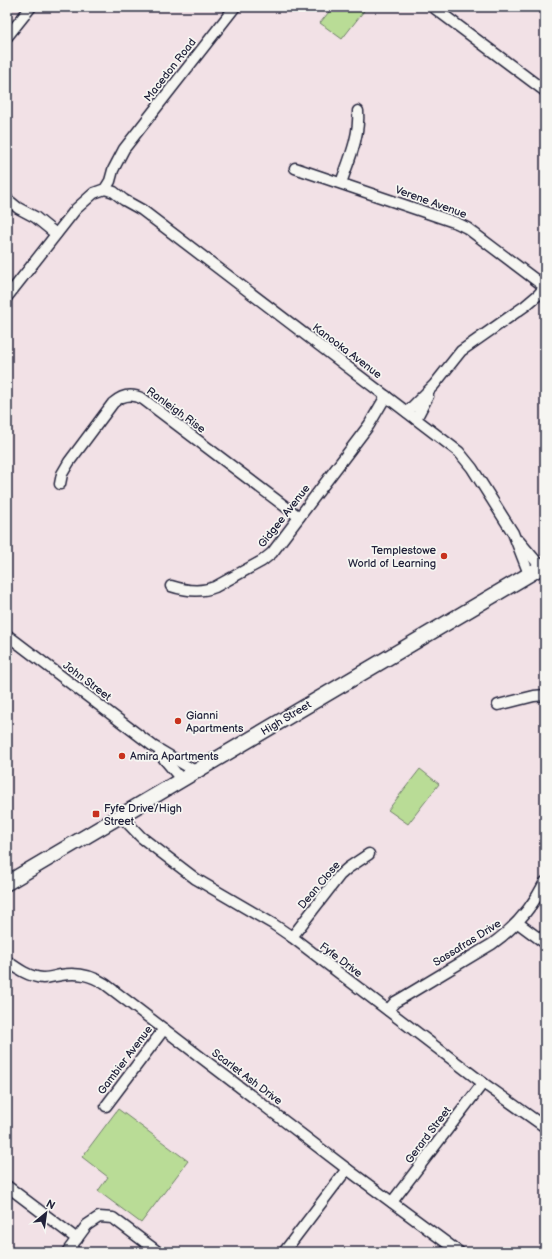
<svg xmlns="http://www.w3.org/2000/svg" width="552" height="1259" font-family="'Balsamiq Sans',sans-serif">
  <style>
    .green { fill: #b9dc96; stroke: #6e7f68 }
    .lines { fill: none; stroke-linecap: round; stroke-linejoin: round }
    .street-casing { stroke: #22223b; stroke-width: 13 }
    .secondary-casing { stroke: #22223b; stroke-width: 17 }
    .street { stroke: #f6f6f2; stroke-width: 10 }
    .secondary { stroke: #f6f6f2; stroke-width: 14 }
    .poi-dot { fill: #c8321e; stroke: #f6f6f2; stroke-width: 1.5 }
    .labels { text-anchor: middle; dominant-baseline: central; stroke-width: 3.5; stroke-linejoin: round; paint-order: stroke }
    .street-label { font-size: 11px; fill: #22223b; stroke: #f6f6f2 }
    .poi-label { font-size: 11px; fill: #22223b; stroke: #f6f6f2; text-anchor: start }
  </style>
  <rect width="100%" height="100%" fill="#f2e1e6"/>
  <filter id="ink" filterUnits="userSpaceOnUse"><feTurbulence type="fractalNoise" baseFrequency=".025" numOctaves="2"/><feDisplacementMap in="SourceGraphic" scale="8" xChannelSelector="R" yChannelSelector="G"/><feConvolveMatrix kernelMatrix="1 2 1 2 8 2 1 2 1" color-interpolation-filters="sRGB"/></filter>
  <g filter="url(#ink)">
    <g class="green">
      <polygon points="333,7 367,7 342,39 320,23"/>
      <polygon points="420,769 439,784 408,824 388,810"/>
      <polygon points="118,1109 188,1161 141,1223 98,1191 108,1177 82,1157"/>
    </g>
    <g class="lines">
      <defs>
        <g id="street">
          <polyline points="433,7 545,91"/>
          <polyline points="7,37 31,7"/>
          <polyline points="295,168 457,223 467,228 545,287"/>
          <path d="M341,183C349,160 360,136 358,111"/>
          <polyline points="105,189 114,192 124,200 142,210 459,452 472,468 513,533 529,574"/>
          <polyline points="7,199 18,208 35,217 56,234"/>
          <polyline points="7,297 76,209 94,193 105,189 110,181 113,170 124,149 235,7"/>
          <polyline points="407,412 434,385 461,351 525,306 538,295 545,287"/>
          <polyline points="416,419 428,396"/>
          <path d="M60,484L62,474L69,462L113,403C122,395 132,393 143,399L299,517"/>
          <polyline points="519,541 541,567"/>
          <path d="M171,586C186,591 200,593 215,587L262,561L272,553L369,425L386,396"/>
          <polyline points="7,635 153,746 195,771"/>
          <polyline points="498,705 534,696 545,695"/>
          <polyline points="160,754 181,779"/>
          <polyline points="121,816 141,837 196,879 273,924 292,937 483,1083 545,1127"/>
          <polyline points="518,923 545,943"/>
          <polyline points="292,937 340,875 348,868 369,854"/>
          <path d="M7,961C18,969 29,977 43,978C49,978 55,976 61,975C78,972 91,975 105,984L347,1169L459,1252"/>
          <path d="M388,1010L395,1002L402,998L492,944C516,927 532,908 545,882"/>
          <polyline points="106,1106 164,1029"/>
          <polyline points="7,1186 77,1239"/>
          <polyline points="392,1202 483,1083"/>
          <polyline points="67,1252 87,1225 99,1217 113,1218 158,1252"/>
          <polyline points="284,1252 347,1169"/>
        </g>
        <polyline id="secondary" points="7,883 545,565"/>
      </defs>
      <use href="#street" class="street-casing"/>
      <use href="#secondary" class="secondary-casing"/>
      <use href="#street" class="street"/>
      <use href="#secondary" class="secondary"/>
    </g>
  </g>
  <g class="poi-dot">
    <circle cx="444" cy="556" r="4"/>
    <circle cx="178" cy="721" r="4"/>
    <circle cx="122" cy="756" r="4"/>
    <rect x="92" y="810" width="8" height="8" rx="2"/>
  </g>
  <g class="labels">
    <g class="street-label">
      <text transform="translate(170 70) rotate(-52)">Macedon Road</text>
      <text transform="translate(431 202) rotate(20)">Verene Avenue</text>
      <text transform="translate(347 351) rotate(37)">Kanooka Avenue</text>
      <text transform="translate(176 410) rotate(36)">Ranleigh Rise</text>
      <text transform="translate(284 516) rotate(-52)">Gidgee Avenue</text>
      <text transform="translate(87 681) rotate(37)">John Street</text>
      <text transform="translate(286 718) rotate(-31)">High Street</text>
      <text transform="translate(319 885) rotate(-50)">Dean Close</text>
      <text transform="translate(467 943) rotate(-32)">Sassafras Drive</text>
      <text transform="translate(341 960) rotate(37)">Fyfe Drive</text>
      <text transform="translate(125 1060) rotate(-53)">Gambier Avenue</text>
      <text transform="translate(247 1077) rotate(37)">Scarlet Ash Drive</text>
      <text transform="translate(428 1135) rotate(-53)">Gerard Street</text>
    </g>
    <g class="poi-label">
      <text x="436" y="550" text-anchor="end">Templestowe<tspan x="436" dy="13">World of Learning</tspan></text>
      <text x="186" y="715">Gianni<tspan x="186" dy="13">Apartments</tspan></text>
      <text x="130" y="756">Amira Apartments</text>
      <text x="104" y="808">Fyfe Drive/High<tspan x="104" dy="13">Street</tspan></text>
    </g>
  </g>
  <rect width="552" height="1259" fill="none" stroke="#f6f6f2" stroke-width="24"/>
  <rect x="12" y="12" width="528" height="1235" fill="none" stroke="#22223b" stroke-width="1.5" filter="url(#ink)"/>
  <g transform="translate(46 1213) rotate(29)" stroke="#f6f6f2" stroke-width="3" paint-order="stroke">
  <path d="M0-3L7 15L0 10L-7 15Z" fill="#22223b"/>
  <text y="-6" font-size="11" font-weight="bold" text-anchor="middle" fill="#22223b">N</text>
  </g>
</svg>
